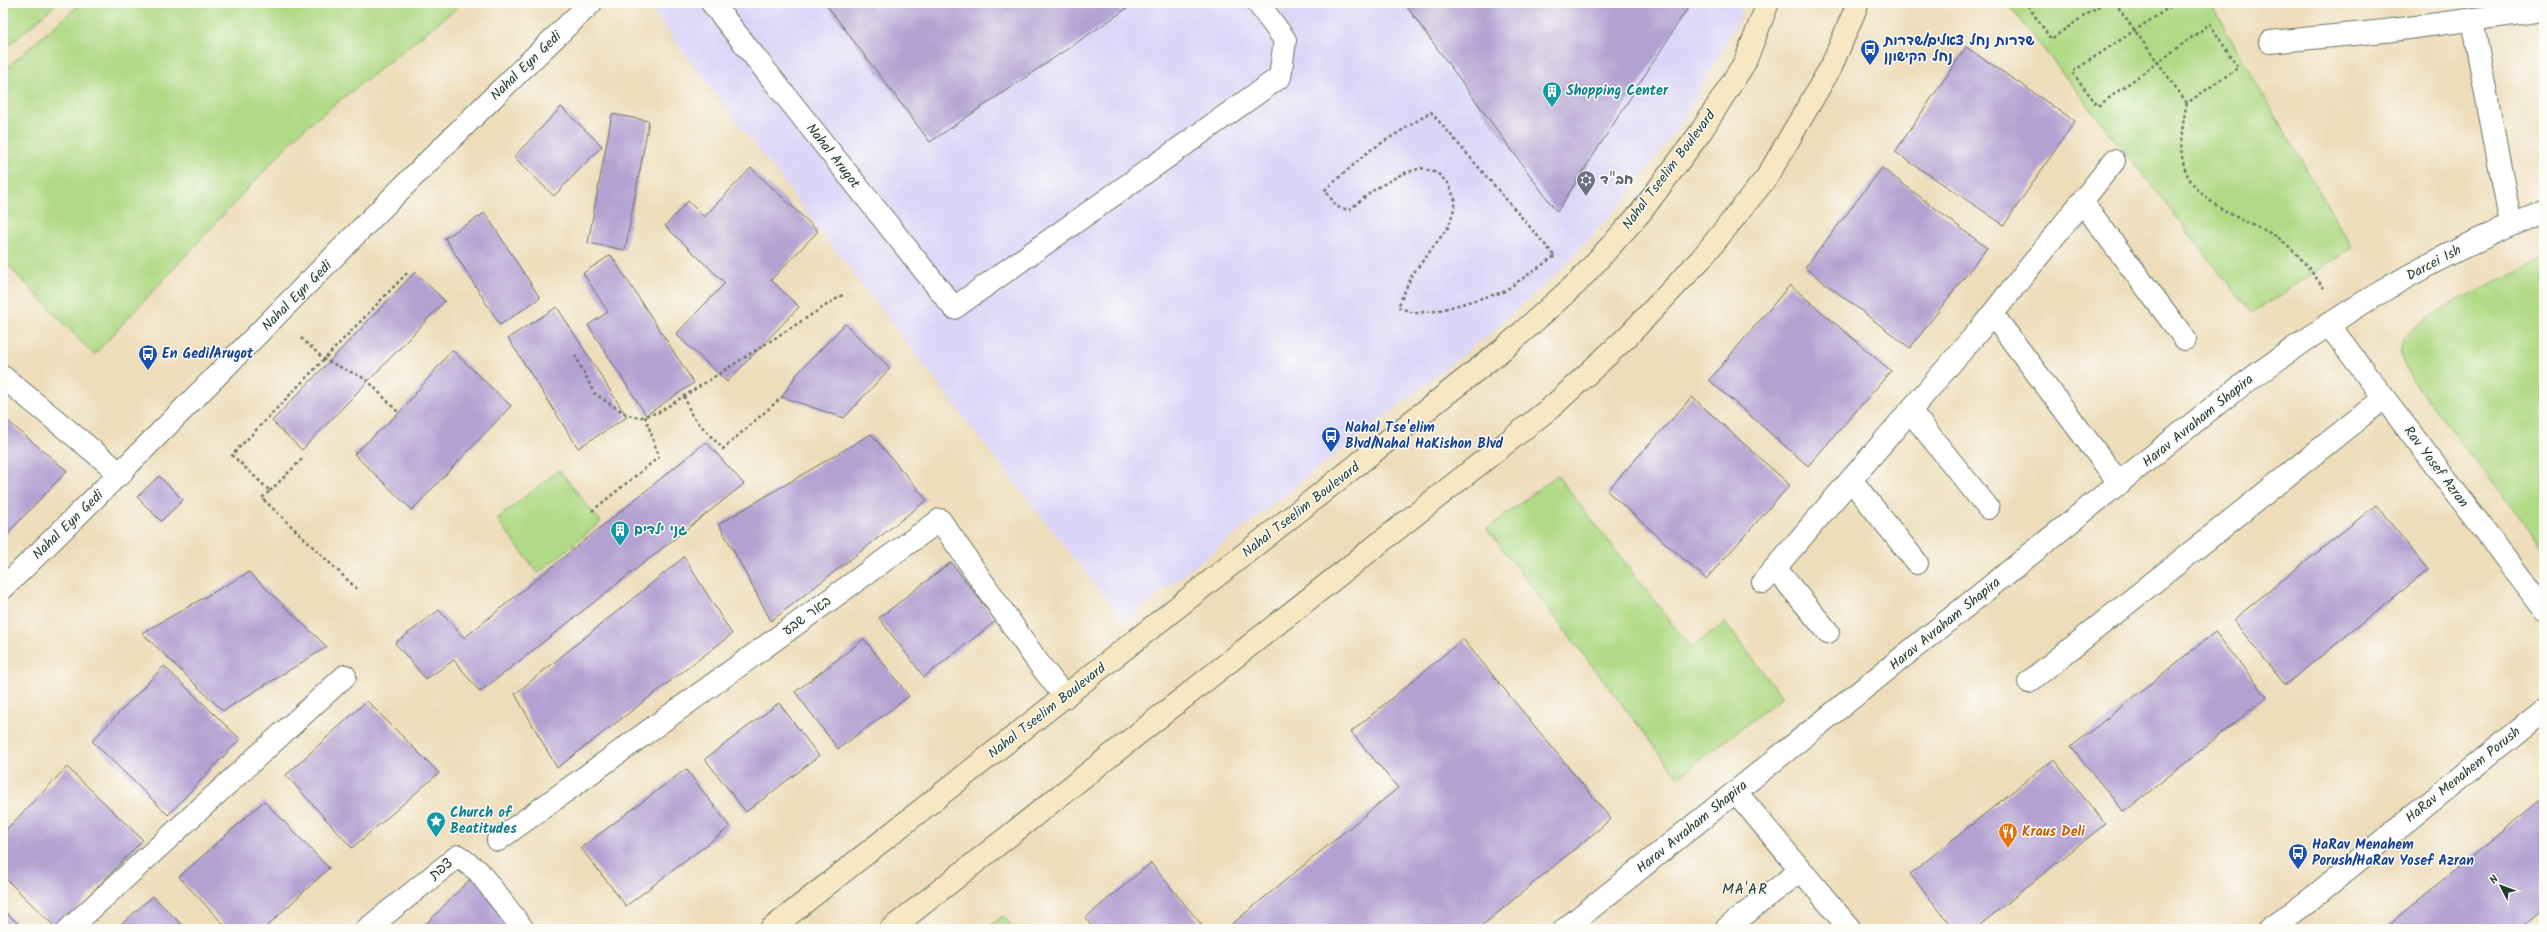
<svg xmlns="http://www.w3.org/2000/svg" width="2547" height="932" font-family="Kalam,'Playpen Sans Hebrew',sans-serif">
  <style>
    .built { fill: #dbd6f7 }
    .green { fill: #b0da85; stroke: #688c5c }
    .building { fill: #b3a1d2 }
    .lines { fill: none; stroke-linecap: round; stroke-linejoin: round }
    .service-casing { stroke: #677563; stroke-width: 24 }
    .minor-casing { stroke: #677563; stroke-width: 24 }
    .tertiary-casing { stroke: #677563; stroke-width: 24 }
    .secondary-casing { stroke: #677563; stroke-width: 24 }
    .path { stroke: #677563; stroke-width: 2.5; stroke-dasharray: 3 3; stroke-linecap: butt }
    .service { stroke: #fff; stroke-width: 22 }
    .minor { stroke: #fff; stroke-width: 22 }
    .tertiary { stroke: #fff; stroke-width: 22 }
    .secondary { stroke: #f7e8c3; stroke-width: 22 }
    .labels { text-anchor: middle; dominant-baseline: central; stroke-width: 3; stroke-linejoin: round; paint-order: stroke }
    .transit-label { font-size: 14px; font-weight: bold; fill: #164399; stroke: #fdfcf7; text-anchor: start }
    .street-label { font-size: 14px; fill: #1f3d34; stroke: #fdfcf7 }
    .culture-label { font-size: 14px; font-weight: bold; fill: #0d838f; stroke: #fdfcf7; text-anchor: start }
    .worship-label { font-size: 14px; font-weight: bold; fill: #5b616d; stroke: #fdfcf7; text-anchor: start }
    .food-label { font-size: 14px; font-weight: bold; fill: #c56008; stroke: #fdfcf7; text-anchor: start }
    .neighbourhood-label { font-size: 15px; letter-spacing: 1px; fill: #1f3d34; stroke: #fdfcf7 }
  </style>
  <rect width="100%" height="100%" fill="#fdfcf7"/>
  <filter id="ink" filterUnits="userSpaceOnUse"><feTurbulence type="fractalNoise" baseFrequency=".025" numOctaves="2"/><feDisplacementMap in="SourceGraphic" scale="8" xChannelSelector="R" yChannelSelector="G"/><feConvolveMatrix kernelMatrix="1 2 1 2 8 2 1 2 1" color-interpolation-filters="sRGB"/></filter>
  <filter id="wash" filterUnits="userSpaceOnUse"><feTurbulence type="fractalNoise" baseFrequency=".012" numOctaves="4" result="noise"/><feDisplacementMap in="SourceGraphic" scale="16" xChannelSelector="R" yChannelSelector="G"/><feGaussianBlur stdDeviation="0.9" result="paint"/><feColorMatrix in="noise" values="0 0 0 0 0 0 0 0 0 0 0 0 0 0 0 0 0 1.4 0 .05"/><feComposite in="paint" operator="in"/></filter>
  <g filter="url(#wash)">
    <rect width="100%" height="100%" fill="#eeddba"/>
    <polygon class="built" points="646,3 1745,3 1736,25 1682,122 1625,199 1563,268 1494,330 1124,622 981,440"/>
    <g class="green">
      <polygon points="3,3 57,3 3,51"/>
      <polygon points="81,3 463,3 300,132 94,355 3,260 3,71"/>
      <polygon points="2007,3 2210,3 2352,248 2252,313"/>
      <path d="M2544,260V548L2413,381C2406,369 2396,355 2403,341C2416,314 2513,274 2544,260Z"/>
      <polygon points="559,470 601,522 538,573 497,519"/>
      <polygon points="1557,475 1691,648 1725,623 1782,697 1678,777 1487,529"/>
      <polygon points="1003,916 1014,929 986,929"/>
    </g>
    <g id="blocks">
      <g class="building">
        <polygon points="825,3 1135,3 930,142"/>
        <polygon points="1404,3 1691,3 1557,212"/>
        <polygon points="1966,47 2075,121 2004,225 1895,152"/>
        <polygon points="561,107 602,146 554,196 514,157"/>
        <polygon points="612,114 649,121 625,250 588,243"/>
        <polygon points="751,168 818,231 771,280 799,307 727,382 676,334 725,283 665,226 688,201 704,217"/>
        <polygon points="1882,168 1987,248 1910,348 1805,268"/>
        <polygon points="485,213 540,298 500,325 445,238"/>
        <polygon points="611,255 694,383 646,415 588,325 608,312 583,273"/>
        <polygon points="415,272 445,301 302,450 272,421"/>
        <polygon points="1790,285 1891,371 1808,466 1709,380"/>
        <polygon points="557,307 627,417 578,448 508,338"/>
        <polygon points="845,324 890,368 844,418 782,397 797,374"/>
        <polygon points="452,350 511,406 412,510 354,454 399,413"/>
        <polygon points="1692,397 1790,485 1706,579 1607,491"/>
        <polygon points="3,417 67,471 3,538"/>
        <polygon points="871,434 927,500 771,621 719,524"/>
        <polygon points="706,442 744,484 480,692 454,660 426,679 395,643 439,610 464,638"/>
        <polygon points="159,476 183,500 161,521 137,497"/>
        <polygon points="2376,505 2428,570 2285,685 2233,620"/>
        <polygon points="684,557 732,634 557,768 515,694"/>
        <polygon points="951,562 996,621 924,677 879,618"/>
        <polygon points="249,572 327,647 223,711 142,633"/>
        <polygon points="2215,632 2267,697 2124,812 2071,747"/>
        <polygon points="864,639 909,696 838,749 795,692"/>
        <polygon points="1463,639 1611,819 1478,929 1226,929 1398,788 1351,732"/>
        <polygon points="164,666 240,739 168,815 92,741"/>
        <polygon points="367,701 439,773 352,848 286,775"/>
        <polygon points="779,703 819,756 746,812 705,759"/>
        <polygon points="2053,759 2105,824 1975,929 1954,929 1910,874"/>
        <polygon points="67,767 143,840 57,929 3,876 3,833"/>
        <polygon points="686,769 730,827 626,906 581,848"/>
        <polygon points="2544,797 2544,908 2519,929 2383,929"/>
        <polygon points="264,801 329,868 264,929 228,929 179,877"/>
        <polygon points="1151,863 1205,929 1094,929 1085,918"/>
        <polygon points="478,871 520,929 421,929"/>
        <polygon points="153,896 186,929 116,929"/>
        <polygon points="3,910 24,929 3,929"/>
      </g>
    </g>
  </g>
  <g filter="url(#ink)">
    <use href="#blocks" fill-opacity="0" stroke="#677563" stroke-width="1"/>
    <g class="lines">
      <defs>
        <g id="service">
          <polyline points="2472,20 2511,225"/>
          <polyline points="2270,42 2385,31 2544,10"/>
          <polyline points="2083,203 2185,339"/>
          <polyline points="1993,315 2120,484"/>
          <polyline points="1911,412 1988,508"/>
          <polyline points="1852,481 1917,563"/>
          <polyline points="1775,568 1828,632"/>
          <polyline points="1763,582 1982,327 2114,161"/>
          <polyline points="2029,682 2384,398"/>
          <polyline points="1726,929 1801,870"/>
        </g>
        <g id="minor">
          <polyline points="712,3 954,308 1280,77 1285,40 1258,3"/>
          <polyline points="2328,324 2544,609"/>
          <polyline points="3,377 121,474"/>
          <path d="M3,588C202,396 390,193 591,3"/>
          <polyline points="1736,792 1850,929"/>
          <polyline points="498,840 940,520 1037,661 1065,697"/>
          <polyline points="69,929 345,676"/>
          <polyline points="367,929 458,856 478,871 523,929"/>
          <path d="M1565,929L2222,400C2322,325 2426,257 2544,212"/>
        </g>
        <polyline id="tertiary" points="2269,929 2307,902 2544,710"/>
        <g id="secondary">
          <polyline points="771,929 1507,346 1578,282 1641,212 1700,133 1745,62 1768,3"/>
          <polyline points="891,929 1554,405 1628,336 1701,259 1767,177 1831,67 1858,3"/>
        </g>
      </defs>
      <use href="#service" class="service-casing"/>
      <use href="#minor" class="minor-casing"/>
      <use href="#tertiary" class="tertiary-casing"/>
      <use href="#secondary" class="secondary-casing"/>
      <g class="path">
        <polyline points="2033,3 2028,6 2051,39 2103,3"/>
        <polyline points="2115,3 2187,103"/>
        <path d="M2176,3L2072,72L2098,106L2210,24L2238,68L2187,103C2172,170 2185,191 2246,222C2255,227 2265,230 2274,235C2295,248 2309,269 2324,288"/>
        <polyline points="1554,255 1431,112 1369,151 1325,190 1337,207 1349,210 1375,189 1402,174 1421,168 1437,173 1448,183 1456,202 1449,226 1412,275 1398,307 1414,313 1437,311 1503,292 1555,256"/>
        <polyline points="301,338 325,360 366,379 399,413"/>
        <polyline points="575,355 594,393 610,404 626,414 639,418 659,412 844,294"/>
        <polyline points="684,396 692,416 723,449 782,397"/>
        <polyline points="270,491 304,457"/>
        <polyline points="592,511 659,457 645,416"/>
        <polyline points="357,589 262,498 270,491 232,455 407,273"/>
      </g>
      <use href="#service" class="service"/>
      <use href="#minor" class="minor"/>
      <use href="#tertiary" class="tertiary"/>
      <use href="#secondary" class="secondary"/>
    </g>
  </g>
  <defs>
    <symbol id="bus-pin" viewBox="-11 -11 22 30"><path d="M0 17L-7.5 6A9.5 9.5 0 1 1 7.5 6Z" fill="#1a4fb4" stroke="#fdfcf7"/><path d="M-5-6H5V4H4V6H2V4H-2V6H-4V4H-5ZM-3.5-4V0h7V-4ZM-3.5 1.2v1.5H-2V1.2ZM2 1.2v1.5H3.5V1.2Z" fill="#fff"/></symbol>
    <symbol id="building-pin" viewBox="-11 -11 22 30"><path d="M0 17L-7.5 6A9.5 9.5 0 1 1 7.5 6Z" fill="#0f9aa8" stroke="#fdfcf7"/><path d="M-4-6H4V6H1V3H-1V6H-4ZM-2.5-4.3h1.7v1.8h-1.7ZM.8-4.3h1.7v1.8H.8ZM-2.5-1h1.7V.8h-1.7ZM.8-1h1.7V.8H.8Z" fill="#fff"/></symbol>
    <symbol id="synagogue-pin" viewBox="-11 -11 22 30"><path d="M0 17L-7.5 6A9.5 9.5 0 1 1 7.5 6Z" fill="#6b7280" stroke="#fdfcf7"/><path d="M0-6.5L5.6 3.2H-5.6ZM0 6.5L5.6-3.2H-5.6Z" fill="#fff"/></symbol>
    <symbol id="sight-pin" viewBox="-11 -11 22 30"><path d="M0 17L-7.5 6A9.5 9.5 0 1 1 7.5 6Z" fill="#0f9aa8" stroke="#fdfcf7"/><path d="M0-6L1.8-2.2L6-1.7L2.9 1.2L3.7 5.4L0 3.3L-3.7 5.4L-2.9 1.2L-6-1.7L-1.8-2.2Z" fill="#fff"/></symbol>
    <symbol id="restaurant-pin" viewBox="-11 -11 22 30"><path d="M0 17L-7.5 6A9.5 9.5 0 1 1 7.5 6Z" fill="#e8710a" stroke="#fdfcf7"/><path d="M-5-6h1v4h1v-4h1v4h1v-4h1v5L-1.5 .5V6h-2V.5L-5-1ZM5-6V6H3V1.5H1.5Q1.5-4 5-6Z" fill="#fff"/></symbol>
  </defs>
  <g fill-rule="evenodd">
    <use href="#bus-pin" x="1859" y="38" width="22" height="30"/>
    <use href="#building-pin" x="1541" y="80" width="22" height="30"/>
    <use href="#synagogue-pin" x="1575" y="169" width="22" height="30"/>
    <use href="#bus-pin" x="137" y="343" width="22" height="30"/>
    <use href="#bus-pin" x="1320" y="425" width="22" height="30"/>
    <use href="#building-pin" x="609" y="519" width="22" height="30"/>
    <use href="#sight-pin" x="425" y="810" width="22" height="30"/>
    <use href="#restaurant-pin" x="1997" y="821" width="22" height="30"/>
    <use href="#bus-pin" x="2287" y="842" width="22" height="30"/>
  </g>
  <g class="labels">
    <g class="transit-label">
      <text x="1884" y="41">שדרות נחל צאלים/שדרות<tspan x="1884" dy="16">נחל הקישוןן</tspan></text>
      <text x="162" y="354">En Gedi/Arugot</text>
      <text x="1345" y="428">Nahal Tse'elim<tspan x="1345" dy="16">Blvd/Nahal HaKishon Blvd</tspan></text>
      <text x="2312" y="845">HaRav Menahem<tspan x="2312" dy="16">Porush/HaRav Yosef Azran</tspan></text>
    </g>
    <g class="street-label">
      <text transform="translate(526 66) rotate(-44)">Nahal Eyn Gedi</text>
      <text transform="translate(833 156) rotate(52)">Nahal Arugot</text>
      <text transform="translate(1669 170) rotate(-53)">Nahal Tseelim Boulevard</text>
      <text transform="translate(2434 263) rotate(-28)">Darcei Ish</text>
      <text transform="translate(297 296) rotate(-45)">Nahal Eyn Gedi</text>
      <text transform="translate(2198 421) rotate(-39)">Harav Avraham Shapira</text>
      <text transform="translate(2436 467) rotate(53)">Rav Yosef Azran</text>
      <text transform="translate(1301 510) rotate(-38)">Nahal Tseelim Boulevard</text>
      <text transform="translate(68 525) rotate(-44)">Nahal Eyn Gedi</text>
      <text transform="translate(807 616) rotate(-36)">באר שבע</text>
      <text transform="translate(1945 624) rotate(-39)">Harav Avraham Shapira</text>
      <text transform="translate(1047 711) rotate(-38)">Nahal Tseelim Boulevard</text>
      <text transform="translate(2463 775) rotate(-39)">HaRav Menahem Porush</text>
      <text transform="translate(1692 827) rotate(-39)">Harav Avraham Shapira</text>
      <text transform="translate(441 869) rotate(-39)">צפת</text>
    </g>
    <g class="culture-label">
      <text x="1566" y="91">Shopping Center</text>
      <text x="634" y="530">גני ילדים</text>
      <text x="450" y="813">Church of<tspan x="450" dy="16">Beatitudes</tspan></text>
    </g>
    <g class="worship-label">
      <text x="1600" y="180">חב"ד</text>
    </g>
    <g class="food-label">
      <text x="2022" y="832">Kraus Deli</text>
    </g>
    <g class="neighbourhood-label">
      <text x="1745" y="890">MA'AR</text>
    </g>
  </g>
  <rect width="2547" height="932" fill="none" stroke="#fdfcf7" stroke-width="16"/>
  <g transform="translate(2501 886) rotate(312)" stroke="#fdfcf7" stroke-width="3" paint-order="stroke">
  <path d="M0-3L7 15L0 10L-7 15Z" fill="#1f3d34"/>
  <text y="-6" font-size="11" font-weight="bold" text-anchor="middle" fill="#1f3d34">N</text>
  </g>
</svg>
